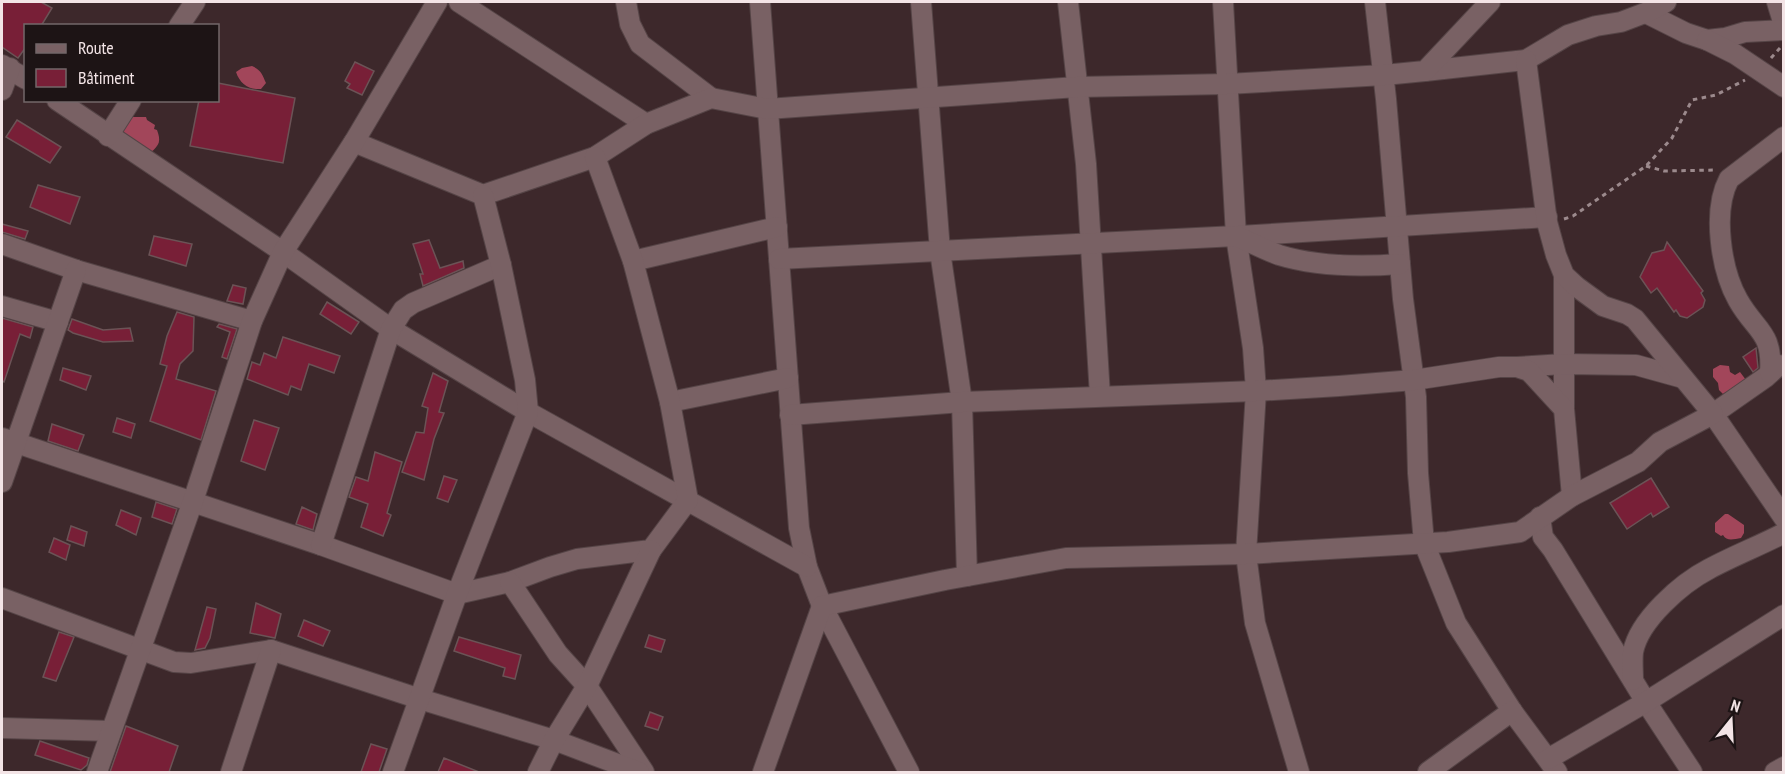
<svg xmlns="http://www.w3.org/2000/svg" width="1785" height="774" font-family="'PT Sans Narrow',sans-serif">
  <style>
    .forest { fill: #a2465a }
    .building { fill: #781f37; stroke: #6b5356; stroke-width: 1.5 }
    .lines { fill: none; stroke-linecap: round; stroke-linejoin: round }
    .minor-casing { stroke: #554446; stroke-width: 22 }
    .path { stroke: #9c8a8d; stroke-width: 3; stroke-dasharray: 4.5 4.5; stroke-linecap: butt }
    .minor { stroke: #796164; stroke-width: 20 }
  </style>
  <rect width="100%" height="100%" fill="#3d282b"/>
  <g class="forest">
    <path d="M252,66C261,70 262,74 266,83L261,89C249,90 240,84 236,72L242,68Z"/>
    <path d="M132,117H146L147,120L155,125L154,129L157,130C161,141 160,145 150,153L120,132Z"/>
    <polygon points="1720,365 1729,366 1730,372 1735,375 1740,372 1746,380 1728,394 1726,392 1723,394 1719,390 1718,383 1713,377 1713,369"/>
    <path d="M1725,514H1728L1744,525V533L1741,538C1734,539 1727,542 1723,535L1721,536L1715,532V523Z"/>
  </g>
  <g class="building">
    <polygon points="2,2 41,2 52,8 41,26 26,26 26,47 18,58 2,47"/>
    <polygon points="355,62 374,71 362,95 347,88 350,84 345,81"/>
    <polygon points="218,83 295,98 283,163 190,146 199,100 218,100"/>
    <polygon points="17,120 61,147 50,163 6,137"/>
    <polygon points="38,185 80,197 70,224 30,207"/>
    <polygon points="2,224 28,231 25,239 2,232"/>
    <polygon points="154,236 192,244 186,266 149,255"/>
    <polygon points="429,240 440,268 463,261 464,268 423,286 420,274 423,274 413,244"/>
    <polygon points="1667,242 1703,291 1701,293 1705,300 1703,307 1687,318 1680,316 1676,310 1674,312 1657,288 1651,293 1640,277 1652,253 1664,250"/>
    <polygon points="233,285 246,288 243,304 227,301"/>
    <polygon points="327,302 359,322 351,334 320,314"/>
    <polygon points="177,312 194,317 193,351 180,364 176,379 216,391 201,440 150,421 167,366 160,364 167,336"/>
    <polygon points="2,318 33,327 30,338 20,334 4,382 2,381"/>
    <polygon points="72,319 103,330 130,328 133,341 103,342 73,333 68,330"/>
    <polygon points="219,324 237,329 227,359 222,357 230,332 217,327"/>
    <polygon points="283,337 340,356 334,373 309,364 301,390 291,386 288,395 247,379 252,362 260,365 264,353 276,358"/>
    <polygon points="1756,348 1758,368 1753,372 1743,357"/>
    <polygon points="63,368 91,376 86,390 60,380"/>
    <polygon points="433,373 448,381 439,412 444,413 434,439 424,480 402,472 416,432 424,433 428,408 422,406"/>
    <polygon points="117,418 135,424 131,438 113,432"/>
    <polygon points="254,420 279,428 265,470 241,461"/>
    <polygon points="52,424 84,435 78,451 48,441"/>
    <polygon points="375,452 402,462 387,513 391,515 383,536 361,527 368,504 349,497 356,477 368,481"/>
    <polygon points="444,476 457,480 448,502 437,498"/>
    <polygon points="1651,478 1669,507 1653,517 1651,513 1627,529 1610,503"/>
    <polygon points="156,502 177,509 172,524 152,517"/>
    <polygon points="302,507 317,514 313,530 296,524"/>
    <polygon points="121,510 141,518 136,535 116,525"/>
    <polygon points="71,526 87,532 84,546 67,540"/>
    <polygon points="54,538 70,545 66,560 49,552"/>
    <polygon points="256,603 281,614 275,638 250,633"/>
    <polygon points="207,607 216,609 210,638 205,648 195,650"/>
    <polygon points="304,620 330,631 323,646 298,636"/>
    <polygon points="59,632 74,637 56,681 43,677"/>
    <polygon points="649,635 665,640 661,652 645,647"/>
    <polygon points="459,637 521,655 515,679 503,676 505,668 454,651"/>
    <polygon points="650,712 663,717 658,730 645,726"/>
    <polygon points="126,726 178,746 169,772 110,772"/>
    <polygon points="40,741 89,758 87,765 81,770 35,755"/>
    <polygon points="371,744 387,749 379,772 361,772"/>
    <polygon points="444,758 479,772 438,772"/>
  </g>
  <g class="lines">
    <defs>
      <g id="minor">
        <polyline points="459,2 646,124"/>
        <polyline points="626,2 630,24 640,44 711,98"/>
        <polyline points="760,2 799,528 807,567 822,606 909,772"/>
        <polyline points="921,2 940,251 962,402 967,576"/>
        <polyline points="1068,2 1086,164 1100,396"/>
        <polyline points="1223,2 1236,236 1253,348 1256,391 1246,554 1255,623 1299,772"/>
        <polyline points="1375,2 1386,99 1403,299 1416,397 1418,473 1424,543 1456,623 1512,711 1557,772"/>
        <polyline points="1777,2 1784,25"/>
        <polyline points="1646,13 1686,33 1707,40 1725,38 1745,32 1784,30"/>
        <polyline points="179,26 195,2"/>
        <polyline points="1707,40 1735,54 1784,87"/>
        <polyline points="2,65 26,79"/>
        <polyline points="1425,71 1526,60 1568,35 1596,26 1621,22 1650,11 1666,2"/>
        <polyline points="2,90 10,68"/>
        <polyline points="57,100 283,252 391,329 528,412 807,567"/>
        <polyline points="108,136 131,100"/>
        <polyline points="354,142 483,195 595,157 646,124 711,98 767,109 1077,87 1227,84 1384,75 1425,71 1490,2"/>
        <polyline points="1239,236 1547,217"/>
        <polyline points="2,244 76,270 252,321"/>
        <path d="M779,259L1236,236C1250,242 1265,250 1279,255C1318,267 1360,267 1400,264"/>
        <polyline points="633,261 777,227"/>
        <polyline points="1564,275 1564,409"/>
        <polyline points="2,306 58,322"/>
        <polyline points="1779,365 1766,377 1713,414 1784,518"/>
        <polyline points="1517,367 1564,364 1636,365 1683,378"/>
        <path d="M1770,373C1773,331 1756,332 1738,300C1721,270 1712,211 1729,179L1784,137"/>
        <polyline points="670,402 788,378"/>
        <polyline points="790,415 962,402 1256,391 1339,386 1414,380 1499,367 1517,367 1529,371 1564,409 1572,496"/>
        <polyline points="2,438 321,545 457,594 510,582 550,567 577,559 651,550 688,500 670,402 633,261 595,157"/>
        <polyline points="2,482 76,270"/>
        <polyline points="1540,517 1543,537 1553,550 1646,702 1692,772"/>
        <polyline points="321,545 391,329 403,310 413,303 501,265"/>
        <polyline points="510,582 558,654 587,686 644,772"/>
        <polyline points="2,598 174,662 191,663 271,650 420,699 554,740 639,772"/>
        <path d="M1633,680C1633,671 1632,661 1633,652C1639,620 1682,583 1709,569C1733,556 1759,546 1784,533"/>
        <polyline points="2,728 111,731"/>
        <polyline points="1548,759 1646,702 1784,615"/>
        <polyline points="97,772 193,501 252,321 283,252 354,142 437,2"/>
        <polyline points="231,772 271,650"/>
        <polyline points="393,772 457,594 528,412 525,380 501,265 483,195"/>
        <polyline points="538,772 554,740 587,686 651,550"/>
        <polyline points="763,772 822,606 945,580 1066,558 1246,554 1448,542 1520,532 1572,496 1638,462 1660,442 1713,414 1635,319 1627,314 1603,306 1577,287 1564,275 1556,255 1547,222 1526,60"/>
        <polyline points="1428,772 1512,711"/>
        <polyline points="1775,772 1784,767"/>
      </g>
    </defs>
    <use href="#minor" class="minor-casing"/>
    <g class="path">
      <polyline points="1771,58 1780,48"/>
      <polyline points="1646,166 1664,171 1715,170"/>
      <polyline points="1564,219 1573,216 1646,166 1672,138 1692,100 1716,95 1745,80"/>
    </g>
    <use href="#minor" class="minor"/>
  </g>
  <rect width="1785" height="774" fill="none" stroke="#f3e4e6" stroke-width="6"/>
  <rect x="24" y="24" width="195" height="78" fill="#1d1415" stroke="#736769" stroke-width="1.5"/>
  <rect x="36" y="44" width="30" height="9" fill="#796164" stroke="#736769" stroke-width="1.5"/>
  <text x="78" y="54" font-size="18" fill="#f3e4e6">Route</text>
  <rect x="36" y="69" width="30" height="18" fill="#781f37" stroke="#736769" stroke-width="1.5"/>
  <text x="78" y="84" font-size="18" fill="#f3e4e6">Bâtiment</text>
  <g transform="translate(1731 720) rotate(18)" stroke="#1d1415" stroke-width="4.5" paint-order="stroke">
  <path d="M0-4.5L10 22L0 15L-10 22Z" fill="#f3e4e6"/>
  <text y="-9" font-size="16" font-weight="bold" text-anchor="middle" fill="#f3e4e6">N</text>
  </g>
</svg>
